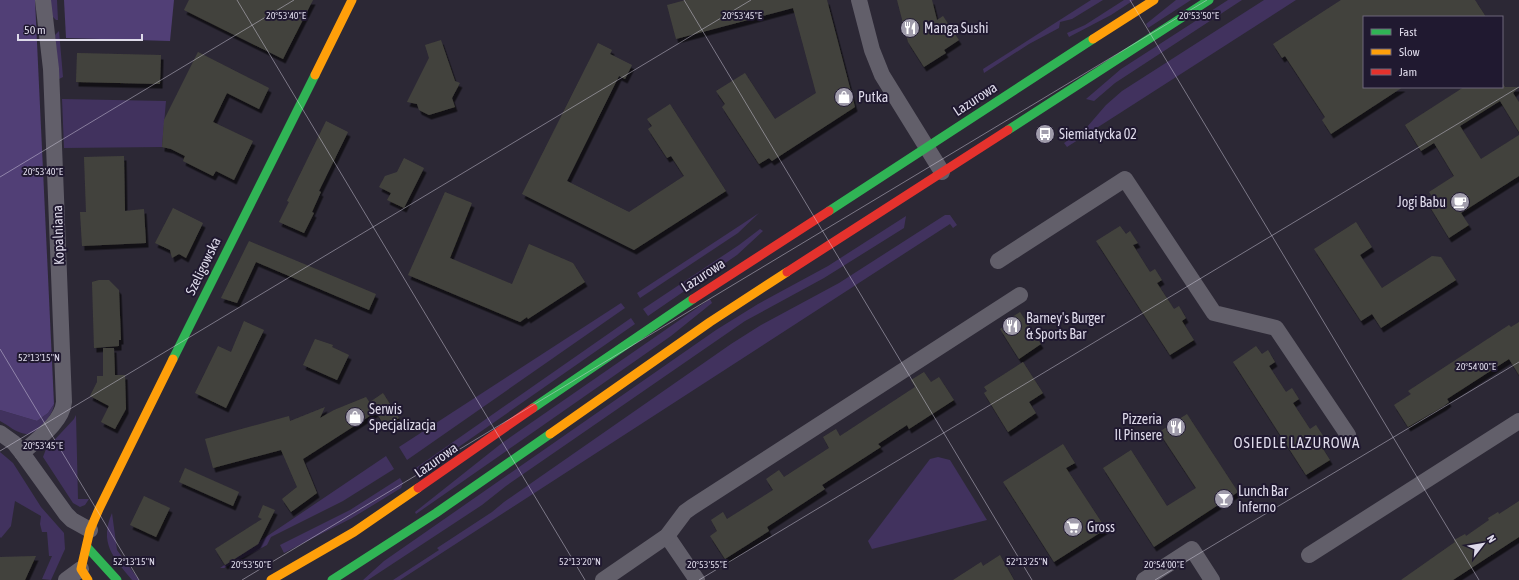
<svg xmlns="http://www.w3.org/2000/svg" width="1519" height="580" font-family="'Asap Condensed',sans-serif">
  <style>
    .green { fill: #41325e }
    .forest { fill: #513f76 }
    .building { fill: #43433c; filter: url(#shadow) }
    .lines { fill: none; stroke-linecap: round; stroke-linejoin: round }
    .street { stroke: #625f6a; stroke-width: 16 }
    .fast { stroke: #30b455; stroke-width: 9 }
    .slow { stroke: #ff9f0a; stroke-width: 9 }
    .jam { stroke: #e5322d; stroke-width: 9 }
    .ticks { fill: none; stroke: #dedaea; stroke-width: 1; stroke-opacity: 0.45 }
    .labels { text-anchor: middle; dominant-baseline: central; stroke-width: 4; stroke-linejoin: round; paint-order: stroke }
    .poi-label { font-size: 14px; fill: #dedaea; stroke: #201930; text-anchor: start }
    .street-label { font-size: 14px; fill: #dedaea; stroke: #201930 }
    .neighbourhood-label { font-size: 15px; letter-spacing: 1px; fill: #dedaea; stroke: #201930 }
    .ticks-label { font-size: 10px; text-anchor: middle; fill: #dedaea; stroke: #201930; stroke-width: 4; stroke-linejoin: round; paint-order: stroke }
  </style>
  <defs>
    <filter id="shadow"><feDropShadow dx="2.5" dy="4.5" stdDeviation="0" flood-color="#0009"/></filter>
  </defs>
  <rect width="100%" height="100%" fill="#2c2835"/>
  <g class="green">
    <polygon points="50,0 57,0 58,20 56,20 52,16"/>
    <polygon points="1091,0 1103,0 1072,19 1060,22 1059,28 1029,44 984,73 983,69"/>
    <polygon points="1124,0 1134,0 1111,15 1069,37 1067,33 1085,25"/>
    <polygon points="1176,0 1191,0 1148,28 1146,24"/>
    <polygon points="1228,0 1242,0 1115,83 1094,101 1086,99 1121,69"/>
    <polygon points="1264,0 1296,0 1067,147 1064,143 1087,127 1106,105 1122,91"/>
    <polygon points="59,31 63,77 59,79 55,35"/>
    <polygon points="62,99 166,101 162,147 64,148"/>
    <polygon points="759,213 738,233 640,298 637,293"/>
    <polygon points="945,215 950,215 957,225 953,228 950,224 400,580 393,580 439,550 437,548 492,512 504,502 731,344 761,325 839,283"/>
    <polygon points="906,216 904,228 824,278 745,321 506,486 482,505 368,580 363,580 384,561 716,330 758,304 828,266"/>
    <polygon points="760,229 763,231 737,255 648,316 643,309 739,245"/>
    <polygon points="710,299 712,303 671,336 416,514 415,512 502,443"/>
    <polygon points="621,303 625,308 407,460 399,447"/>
    <polygon points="631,318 635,324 417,476 413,470"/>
    <path d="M54,404C54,414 37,435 26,434C16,433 8,425 0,421V410L37,421L48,413Z"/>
    <polygon points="76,415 78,499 89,499 85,505 80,507 73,503 43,457 46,449 74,419"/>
    <polygon points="0,452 13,463 41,507 64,533 65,549 51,580 42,579 52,556 49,556 47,532 42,532 40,524 41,516 15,501 11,526 1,538 0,537"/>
    <polygon points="386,456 394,469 343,501 271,537 267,545 224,568 220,568"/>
    <polygon points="938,457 950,460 987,520 872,549 868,541 930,459"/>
    <polygon points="400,478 403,483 401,488 352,518 284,553 280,545 350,510"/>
    <path d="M112,513L117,550L139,580H132C113,557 99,543 112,513Z"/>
  </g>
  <g class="forest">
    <polygon points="0,0 35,0 54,404 48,413 37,421 0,410"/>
    <polygon points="64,0 174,0 170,41 66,38"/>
  </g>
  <g class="building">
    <polygon points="189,0 313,0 283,59 184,10"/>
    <polygon points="686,0 827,0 855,107 772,161 769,158 759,164 722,107 725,104 716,91 745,73 775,119 816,93 793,8 676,39 667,5"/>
    <polygon points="897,0 932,0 937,20 943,16 959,40 944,50 946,53 924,67 908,42"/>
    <polygon points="1341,0 1475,0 1486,17 1364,17 1364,87 1403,87 1331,134 1322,120 1325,117 1285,56 1282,58 1273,44"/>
    <polygon points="441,40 455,81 460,83 452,98 455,107 429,115 419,110 417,104 407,102 429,58 425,45"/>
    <polygon points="598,43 612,50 610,54 632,65 625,79 619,76 567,181 629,212 684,176 671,156 667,158 648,129 652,126 647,119 670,104 726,191 634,250 522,194"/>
    <polygon points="198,52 269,88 259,109 227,93 213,122 253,141 234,180 216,171 213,176 183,161 185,156 171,149 162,147 164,120"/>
    <polygon points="77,53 161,55 160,84 76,82"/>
    <polygon points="1502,82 1505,87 1519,87 1513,93 1519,102 1519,132 1500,101 1460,126 1481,159 1519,135 1519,176 1461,213 1469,225 1449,238 1427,202 1433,198 1429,192 1454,176 1434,143 1421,151 1405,125 1464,87 1502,87"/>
    <polygon points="326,121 348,132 319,191 321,192 312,212 314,213 304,233 279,222 289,202 287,201"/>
    <polygon points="124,156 125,211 144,209 146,243 82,246 80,212 86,212 84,157"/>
    <polygon points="404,158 424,168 404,208 387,200 391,193 379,187 385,176 397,172"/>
    <polygon points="445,192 472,203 450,258 512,284 529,244 573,263 585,282 528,319 527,317 520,322 408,275"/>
    <polygon points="173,208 203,223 186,258 179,254 172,258 170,250 155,243"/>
    <polygon points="1356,222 1372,247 1360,255 1382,288 1432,256 1441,257 1456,280 1381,328 1372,314 1361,321 1314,249"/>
    <polygon points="1120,226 1126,234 1130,231 1138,243 1133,245 1150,272 1155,269 1162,280 1157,283 1174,309 1179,306 1186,318 1182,321 1194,340 1170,355 1096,241"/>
    <polygon points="249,241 376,294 369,310 256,262 237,303 221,298"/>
    <polygon points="99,280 109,280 119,290 121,340 119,340 119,346 94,348 92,282"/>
    <polygon points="1020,312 1041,344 1019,359 1000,329 1010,322 1008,320"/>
    <polygon points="244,321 264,330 226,408 195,393 218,346 231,352"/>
    <polygon points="1519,322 1519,375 1509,359 1447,399 1449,402 1444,406 1408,427 1394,405 1411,394 1408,391 1509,325 1511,327"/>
    <polygon points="315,339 333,345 332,347 349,355 337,380 303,365"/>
    <polygon points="1256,346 1262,354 1268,350 1275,362 1269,366 1286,392 1292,388 1299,399 1293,403 1310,429 1316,425 1324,437 1318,441 1330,460 1306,475 1233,362"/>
    <polygon points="103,348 114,348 115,375 125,375 126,409 115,429 101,422 109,406 90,396 97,382 97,376 103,376"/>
    <polygon points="1023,362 1043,393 1029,402 1036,413 1008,432 984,393 987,391 984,387"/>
    <polygon points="924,372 931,382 939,377 954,400 909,429 907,425 878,444 881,447 822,485 825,489 767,527 769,531 725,559 710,536 717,531 711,520 723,512 727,519 773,490 766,479 779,470 784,477 829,448 823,437 836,429 840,436 915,387 911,380"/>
    <polygon points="383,393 399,418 385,427 370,402"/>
    <polygon points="366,397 376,412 303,459 317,493 291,512 282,499 297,487 281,450 213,468 205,439 289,416 290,421 325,407 320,418 334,410"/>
    <polygon points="1187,414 1238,492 1154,547 1103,468 1131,450 1167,506 1196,488 1159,432"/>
    <polygon points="1063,444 1075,463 1066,468 1106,529 1054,562 1003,482"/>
    <polygon points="185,468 239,492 233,506 179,482"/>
    <polygon points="144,496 170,508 156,537 130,525"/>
    <polygon points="1519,501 1519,537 1453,580 1401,580 1455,542 1454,540 1465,534 1466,536 1489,520 1488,518 1498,512 1499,514"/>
    <polygon points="263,505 275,510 258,544 225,565 215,549 262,519 258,517"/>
    <polygon points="1000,555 1014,580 953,580 981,562 983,566"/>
    <polygon points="36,556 25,580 0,580 0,557"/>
  </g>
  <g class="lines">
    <g class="street">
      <path d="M43,0L51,69L64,402C62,423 36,440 22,453L66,514L72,520L90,530"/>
      <polyline points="859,0 872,50 882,75 942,172"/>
      <polyline points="998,261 1125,179 1214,313 1276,328 1348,435"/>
      <polyline points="0,433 14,443 22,453"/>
      <polyline points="667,536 697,580"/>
      <polyline points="1309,555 1519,421"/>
      <polyline points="66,580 81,569"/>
      <polyline points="603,580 667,536 685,512 692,507 1020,295"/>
      <polyline points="1144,580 1192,549 1212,580"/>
    </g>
    <g class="fast">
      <polyline points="1008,130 1209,0"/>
      <polyline points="829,211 1093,39"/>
      <polyline points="173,359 315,75"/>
      <polyline points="533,408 693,299"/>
      <polyline points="87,547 117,580"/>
      <polyline points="332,580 436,513 550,434"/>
    </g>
    <g class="slow">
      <polyline points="1093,39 1154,0"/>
      <polyline points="315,75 352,0"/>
      <polyline points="550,434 710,322 787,272"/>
      <polyline points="88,580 81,569 90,530 99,509 173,359"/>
      <polyline points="271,580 354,532 418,488"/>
    </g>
    <g class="jam">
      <polyline points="787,272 1008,130"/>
      <polyline points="693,299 829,211"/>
      <polyline points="418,488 533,408"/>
    </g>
  </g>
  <path class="ticks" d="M237,0L585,580M684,0L1032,580M1130,0L1479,580M0,177L294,0M0,349L139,580M0,451L751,0M242,580L1207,0M699,580L1519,87M1155,580L1519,362"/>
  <defs>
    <symbol id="restaurant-disc" viewBox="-11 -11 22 22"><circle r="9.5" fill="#a09cab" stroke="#201930"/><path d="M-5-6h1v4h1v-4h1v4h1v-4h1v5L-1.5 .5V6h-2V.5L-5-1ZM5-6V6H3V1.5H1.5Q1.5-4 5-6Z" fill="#fff"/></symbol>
    <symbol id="shop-disc" viewBox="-11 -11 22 22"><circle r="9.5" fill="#a09cab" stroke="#201930"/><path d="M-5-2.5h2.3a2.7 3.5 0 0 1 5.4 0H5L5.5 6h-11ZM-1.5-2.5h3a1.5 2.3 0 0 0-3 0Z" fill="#fff"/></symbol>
    <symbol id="bus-disc" viewBox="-11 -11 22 22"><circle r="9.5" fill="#a09cab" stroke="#201930"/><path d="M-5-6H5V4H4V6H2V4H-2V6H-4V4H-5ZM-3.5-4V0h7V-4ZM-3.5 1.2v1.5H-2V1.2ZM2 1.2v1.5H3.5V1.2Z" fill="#fff"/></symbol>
    <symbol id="cafe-disc" viewBox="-11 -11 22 22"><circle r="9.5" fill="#a09cab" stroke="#201930"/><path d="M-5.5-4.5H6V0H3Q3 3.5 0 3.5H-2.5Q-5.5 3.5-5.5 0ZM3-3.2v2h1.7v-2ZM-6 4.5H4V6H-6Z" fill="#fff"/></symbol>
    <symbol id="bar-disc" viewBox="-11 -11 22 22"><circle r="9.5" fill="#a09cab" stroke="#201930"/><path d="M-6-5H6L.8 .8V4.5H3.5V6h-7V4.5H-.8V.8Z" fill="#fff"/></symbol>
    <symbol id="supermarket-disc" viewBox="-11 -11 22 22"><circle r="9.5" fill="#a09cab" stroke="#201930"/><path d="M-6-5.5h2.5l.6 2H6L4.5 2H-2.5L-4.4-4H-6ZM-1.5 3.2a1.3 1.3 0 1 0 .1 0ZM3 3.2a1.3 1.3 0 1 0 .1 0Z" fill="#fff"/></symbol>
  </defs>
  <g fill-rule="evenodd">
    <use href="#restaurant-disc" x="899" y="17" width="22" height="22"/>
    <use href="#shop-disc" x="833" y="86" width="22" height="22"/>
    <use href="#bus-disc" x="1034" y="123" width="22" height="22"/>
    <use href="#cafe-disc" x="1449" y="191" width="22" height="22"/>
    <use href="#restaurant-disc" x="1001" y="315" width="22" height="22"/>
    <use href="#shop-disc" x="344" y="406" width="22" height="22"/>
    <use href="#restaurant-disc" x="1165" y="416" width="22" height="22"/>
    <use href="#bar-disc" x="1213" y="488" width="22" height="22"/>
    <use href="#supermarket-disc" x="1062" y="516" width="22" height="22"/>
  </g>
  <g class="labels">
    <g class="poi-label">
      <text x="924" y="28">Manga Sushi</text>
      <text x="858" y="97">Putka</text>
      <text x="1059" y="134">Siemiatycka 02</text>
      <text x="1446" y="202" text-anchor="end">Jogi Babu</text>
      <text x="1026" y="318">Barney's Burger<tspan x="1026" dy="16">&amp; Sports Bar</tspan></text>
      <text x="369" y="409">Serwis<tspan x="369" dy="16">Specjalizacja</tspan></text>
      <text x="1162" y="419" text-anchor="end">Pizzeria<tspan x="1162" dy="16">Il Pinsere</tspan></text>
      <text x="1238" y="491">Lunch Bar<tspan x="1238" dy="16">Inferno</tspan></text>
      <text x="1087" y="527">Gross</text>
    </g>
    <g class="street-label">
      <text transform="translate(975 99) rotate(-33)">Lazurowa</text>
      <text transform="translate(58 235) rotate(-92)">Kopalniana</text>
      <text transform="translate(203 266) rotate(-64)">Szeligowska</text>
      <text transform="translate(703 275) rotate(-33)">Lazurowa</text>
      <text transform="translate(436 460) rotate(-35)">Lazurowa</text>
    </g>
    <g class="neighbourhood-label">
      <text x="1297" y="442">OSIEDLE LAZUROWA</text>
    </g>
  </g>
  <g class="ticks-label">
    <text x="286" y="19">20°53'40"E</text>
    <text x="742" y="19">20°53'45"E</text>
    <text x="1199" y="19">20°53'50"E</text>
    <text x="43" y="175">20°53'40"E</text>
    <text x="39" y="361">52°13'15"N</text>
    <text x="1476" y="370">20°54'00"E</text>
    <text x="43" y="449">20°53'45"E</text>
    <text x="134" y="565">52°13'15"N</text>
    <text x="580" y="565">52°13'20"N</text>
    <text x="1027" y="565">52°13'25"N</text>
    <text x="251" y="568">20°53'50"E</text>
    <text x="707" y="568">20°53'55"E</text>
    <text x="1164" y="568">20°54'00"E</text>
  </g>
  <rect x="1363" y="16" width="140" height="72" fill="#201930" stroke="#6c667a"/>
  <rect x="1371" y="29" width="20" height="6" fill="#30b455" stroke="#6c667a"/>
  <text x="1399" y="36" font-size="12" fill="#dedaea">Fast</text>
  <rect x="1371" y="49" width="20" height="6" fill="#ff9f0a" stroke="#6c667a"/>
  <text x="1399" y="56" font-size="12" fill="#dedaea">Slow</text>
  <rect x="1371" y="69" width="20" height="6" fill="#e5322d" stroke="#6c667a"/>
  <text x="1399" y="76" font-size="12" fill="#dedaea">Jam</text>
  <g transform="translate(1483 544) rotate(59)" stroke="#201930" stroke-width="3" paint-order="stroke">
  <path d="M0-3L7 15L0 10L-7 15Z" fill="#dedaea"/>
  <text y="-6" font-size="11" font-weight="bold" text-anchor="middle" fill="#dedaea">N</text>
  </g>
  <path d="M18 34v6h124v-6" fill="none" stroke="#dedaea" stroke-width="2"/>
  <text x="24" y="34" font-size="12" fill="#dedaea" stroke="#201930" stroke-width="3" paint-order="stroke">50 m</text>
</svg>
